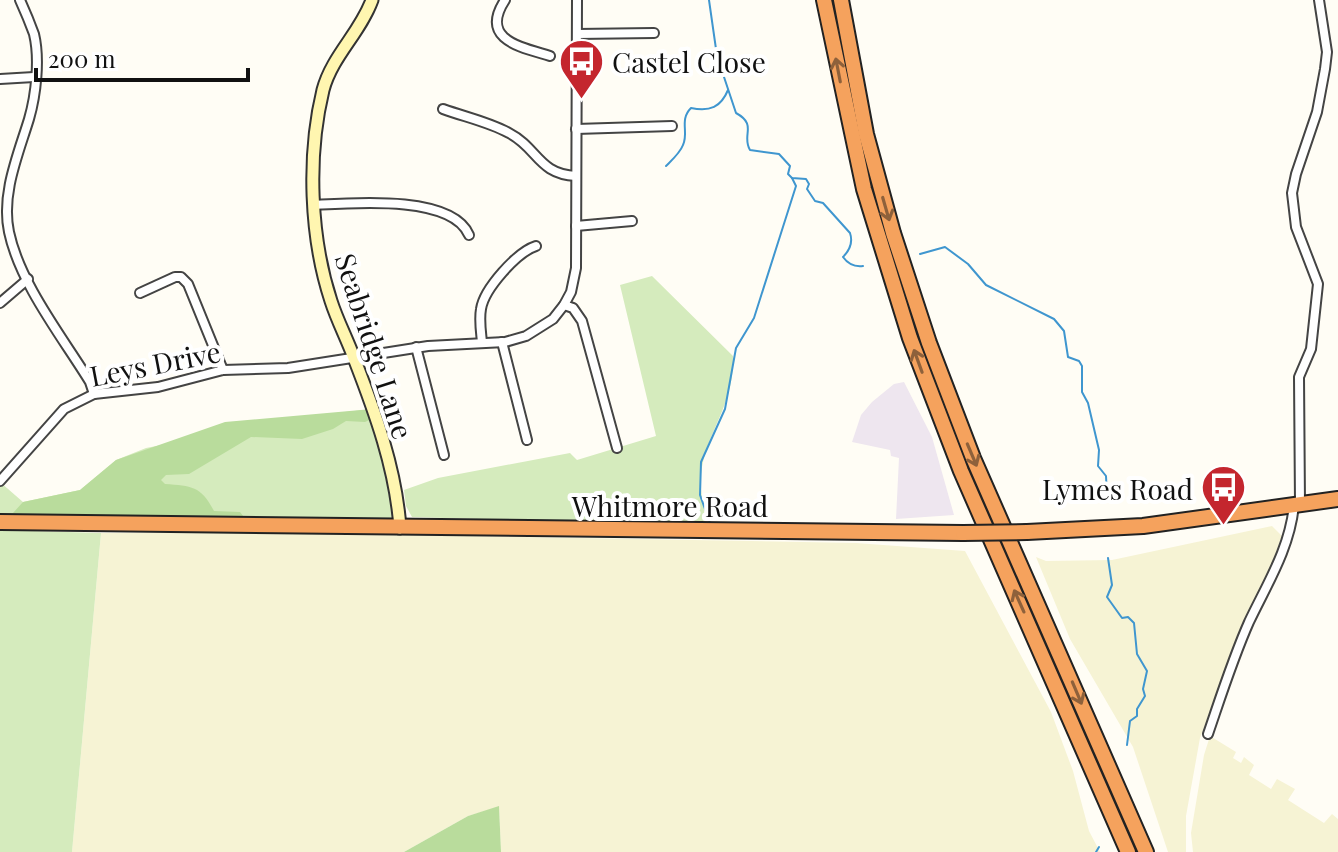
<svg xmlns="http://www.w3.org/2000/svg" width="1338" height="852" font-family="'Playfair Display',serif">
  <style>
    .industrial { fill: #eee6ef }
    .farmland { fill: #f6f3d4 }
    .green { fill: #d5ebbd }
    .forest { fill: #b9dc9c }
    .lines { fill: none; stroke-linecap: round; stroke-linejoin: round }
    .stream { stroke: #3f96cf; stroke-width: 2 }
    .street-casing { stroke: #444; stroke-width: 12 }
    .secondary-casing { stroke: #333; stroke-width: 15 }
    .highway-casing { stroke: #222; stroke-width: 18 }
    .street { stroke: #fff; stroke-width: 8 }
    .secondary { stroke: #fff6b0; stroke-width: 11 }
    .highway { stroke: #f5a25d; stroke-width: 14 }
    .highway-bridge-casing { stroke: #222; stroke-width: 18; stroke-linecap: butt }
    .highway-bridge { stroke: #f5a25d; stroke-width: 14 }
    .oneway { stroke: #8e613b }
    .labels { text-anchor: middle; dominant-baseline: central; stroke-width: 8; stroke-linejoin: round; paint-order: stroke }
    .poi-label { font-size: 28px; fill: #111; stroke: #fff; text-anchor: start }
    .street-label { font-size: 28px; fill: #111; stroke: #fff }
  </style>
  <rect width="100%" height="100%" fill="#fffdf5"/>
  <polygon class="industrial" points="904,382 932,437 954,515 896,519 899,458 891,456 890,450 852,442 861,415 872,402 894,384"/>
  <g class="farmland">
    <polygon points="1272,526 1282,536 1267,576 1240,631 1200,738 1186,816 1186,852 1168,852 1133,747 1070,639 1036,557 1046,561 1112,560"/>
    <polygon points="101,533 293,533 856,543 965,551 1051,712 1073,771 1089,831 1100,852 501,852 499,807 468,816 404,852 72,852"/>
    <polygon points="1210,736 1236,752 1233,758 1241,763 1244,757 1254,765 1249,775 1271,789 1277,779 1295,789 1288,800 1324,823 1332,814 1338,819 1338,852 1193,852 1191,833 1204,755"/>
  </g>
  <g class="green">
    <path d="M652,276L733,356C736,421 679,453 710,523H605L412,517L406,506L404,490L438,478L570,453L577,460L656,436L620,285Z"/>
    <polygon points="372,409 400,528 0,522 0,482 23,502 80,490 116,460 146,448 319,415"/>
    <polygon points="0,530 101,533 72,852 0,852"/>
  </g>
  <g class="forest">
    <path d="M372,409L376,417L365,422L346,421L333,429L302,439L251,437L189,474L166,475L161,480L165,484C192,486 201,486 214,511L240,512L247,521L0,519V513H13L23,502L80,490L116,460L225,422Z"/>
    <polygon points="499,806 501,852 404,852 468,816"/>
  </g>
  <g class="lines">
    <g class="stream">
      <path d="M709,0L717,56L736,113C758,125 741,135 750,150L779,154L790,166L788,174L792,178L806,179L809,184L807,189L815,201L823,203L850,233C853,242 850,250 843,257C848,264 855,267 863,266"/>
      <path d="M666,166C672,160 680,153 683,145C689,132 679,120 691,108C710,112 721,107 728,90"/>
      <polyline points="920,254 945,247 968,264 986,285 1054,319 1064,331 1068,357 1079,361 1082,366 1082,392 1088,403 1099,450 1098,466 1106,476 1107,496"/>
      <polyline points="710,523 700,495 701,462 725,409 736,348 754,318 796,186 792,178"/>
      <polyline points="1108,558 1112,585 1107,597 1122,618 1128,617 1134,623 1137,654 1147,671 1143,689 1145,696 1137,709 1137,716 1130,721 1127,745"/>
      <polyline points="1096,852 1099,847"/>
    </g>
    <defs>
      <g id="street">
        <path d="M20,0C25,11 30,23 34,34C40,59 36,95 29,119C18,155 1,194 9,232C20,284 63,338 90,382L94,394"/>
        <path d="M505,0C479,40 521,47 550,56"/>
        <polyline points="577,34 654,33"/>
        <polyline points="0,79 34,77"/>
        <path d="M443,109C465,117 489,122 509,133C538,148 538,174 576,176"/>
        <polyline points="576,129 672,126"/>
        <path d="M314,205C350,203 452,194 469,235"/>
        <polyline points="576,226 632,221"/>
        <polyline points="140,293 175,277 181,277 188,284 223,370"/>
        <polyline points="0,303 28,279"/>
        <polyline points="564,305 573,308 582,321 617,448"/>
        <path d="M482,342C481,332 479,320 481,309C484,289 517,252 536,246"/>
        <polyline points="502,342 527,440"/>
        <polyline points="416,347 444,455"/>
        <polyline points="0,481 64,409 94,394 158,387 223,370 288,368 428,346 505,342 526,336 553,319 564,305 571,292 576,268 577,0"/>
        <polyline points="1300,504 1299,377 1311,349 1318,284 1296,227 1292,193 1296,174 1317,112 1325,69 1327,52 1319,0"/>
        <path d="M1208,734C1221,696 1233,658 1249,622C1267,584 1290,548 1294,505"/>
      </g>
      <path id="secondary" d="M372,0C360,33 332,56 323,90C307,156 310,237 331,301C337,320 347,339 354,358C375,412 396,469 400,528"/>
      <g id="highway">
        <polyline points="824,0 864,189 910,338 961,471 1128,852"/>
        <polyline points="841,0 866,134 893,233 929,343 973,458 1146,852"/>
        <polyline points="0,522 963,533"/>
        <polyline points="1027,532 1143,526 1338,499"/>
      </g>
    </defs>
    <use href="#street" class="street-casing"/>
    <use href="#secondary" class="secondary-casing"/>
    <use href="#highway" class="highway-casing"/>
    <use href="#street" class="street"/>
    <use href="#secondary" class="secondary"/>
    <use href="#highway" class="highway"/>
    <defs>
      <polyline id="highway-bridge" points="963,533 1027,532"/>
    </defs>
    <use href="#highway-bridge" class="highway-bridge-casing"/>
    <use href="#highway-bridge" class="highway-bridge"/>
  </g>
  <defs><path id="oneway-shaft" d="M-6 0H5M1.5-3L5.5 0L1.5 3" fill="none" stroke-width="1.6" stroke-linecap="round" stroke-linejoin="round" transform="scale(2)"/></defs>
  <g class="oneway">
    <use href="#oneway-shaft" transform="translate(838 70) rotate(-101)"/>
    <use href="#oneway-shaft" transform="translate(886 209) rotate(74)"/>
    <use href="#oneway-shaft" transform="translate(918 361) rotate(-110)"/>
    <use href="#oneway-shaft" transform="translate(972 455) rotate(67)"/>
    <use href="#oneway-shaft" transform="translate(1019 601) rotate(-114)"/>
    <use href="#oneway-shaft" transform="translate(1077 693) rotate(67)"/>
  </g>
  <defs>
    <symbol id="bus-pin" viewBox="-11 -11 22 30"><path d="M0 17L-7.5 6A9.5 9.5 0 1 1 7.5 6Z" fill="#c4262e" stroke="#fff"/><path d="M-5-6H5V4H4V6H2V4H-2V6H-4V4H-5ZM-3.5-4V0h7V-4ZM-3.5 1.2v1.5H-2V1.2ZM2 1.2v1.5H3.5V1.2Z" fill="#fff"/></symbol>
  </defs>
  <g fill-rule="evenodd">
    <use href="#bus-pin" x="556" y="36" width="51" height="69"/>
    <use href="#bus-pin" x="1198" y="462" width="51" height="69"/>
  </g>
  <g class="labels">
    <g class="poi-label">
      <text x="612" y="61">Castel Close</text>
      <text x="1193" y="488" text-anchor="end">Lymes Road</text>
    </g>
    <g class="street-label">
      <text transform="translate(375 346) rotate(72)">Seabridge Lane</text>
      <text transform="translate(155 363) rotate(-11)">Leys Drive</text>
      <text x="670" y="505">Whitmore Road</text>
    </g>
  </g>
  <path d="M36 68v12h212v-12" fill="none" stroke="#111111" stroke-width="4"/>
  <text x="48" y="68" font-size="24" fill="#111111" stroke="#ffffff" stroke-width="6" paint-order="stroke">200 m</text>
</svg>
